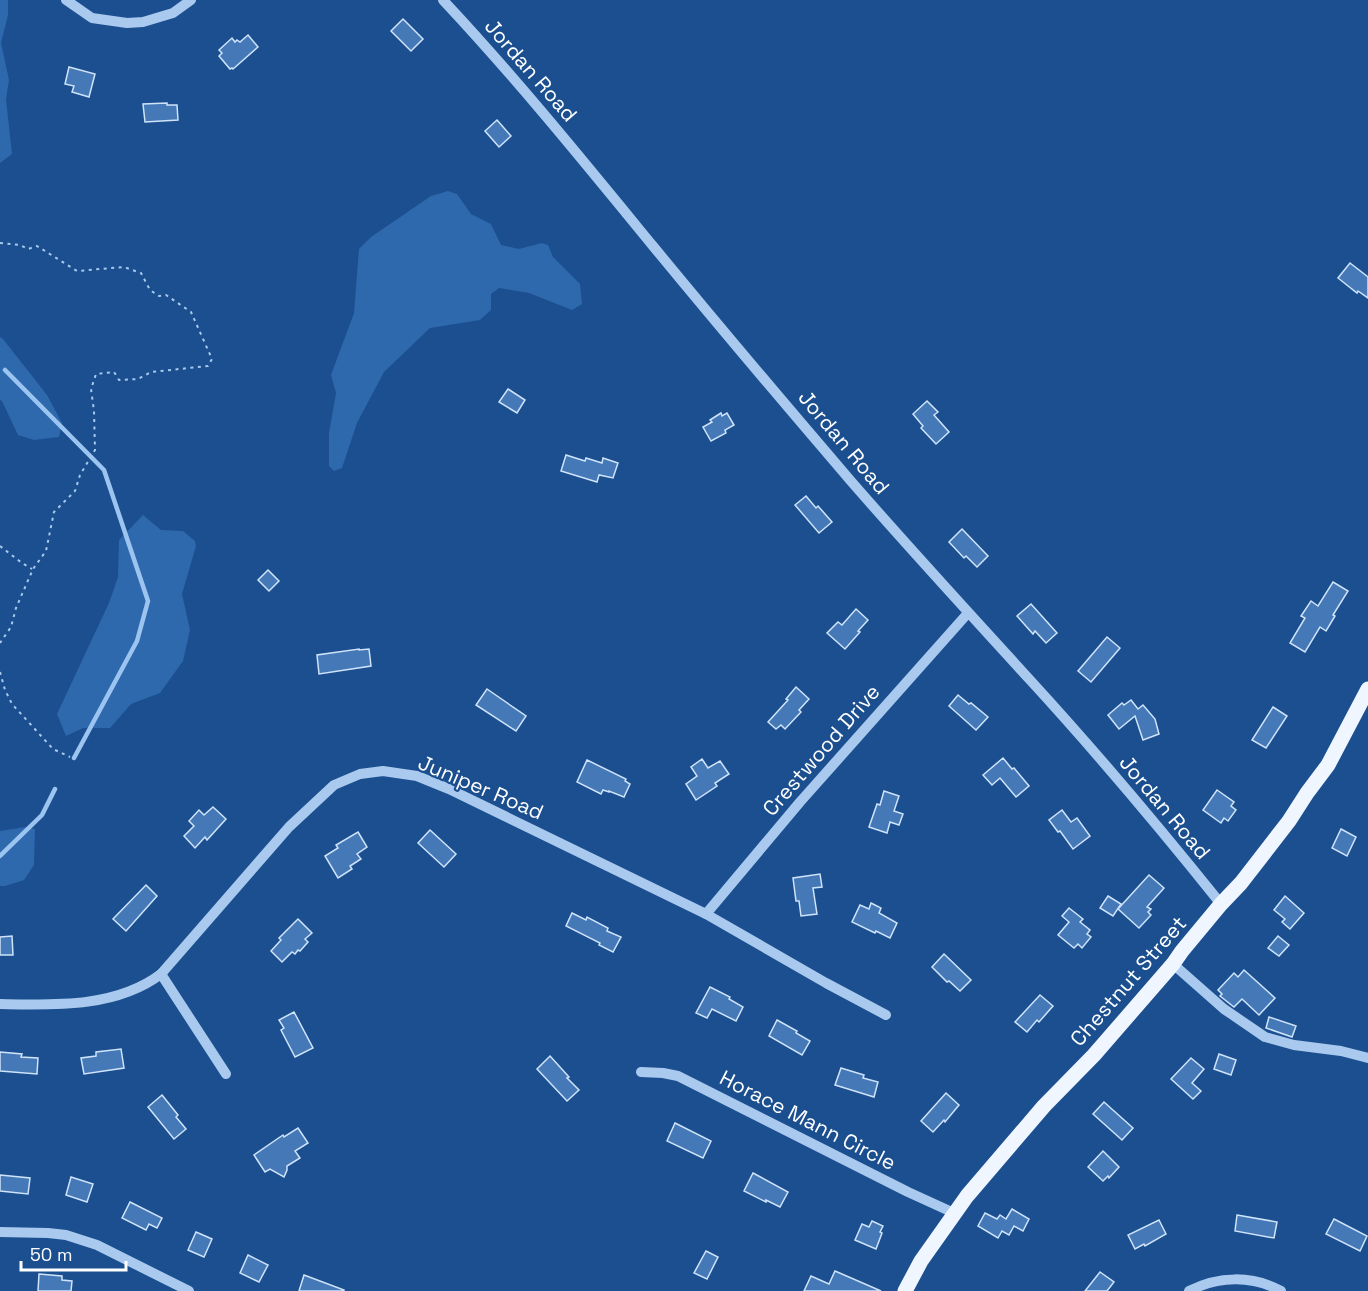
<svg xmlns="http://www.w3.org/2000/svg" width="1368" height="1291" font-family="'Space Grotesk',sans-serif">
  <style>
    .green { fill: #2e69ad }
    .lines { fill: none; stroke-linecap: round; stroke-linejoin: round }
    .stream { stroke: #9cc4f0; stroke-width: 4.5 }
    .building { fill: #4478b7; stroke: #cfe3fa; stroke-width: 1.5 }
    .path { stroke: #a9c9ee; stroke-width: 2; stroke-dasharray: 3 4.5; stroke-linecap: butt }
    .minor { stroke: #a9c9ee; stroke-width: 10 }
    .major { stroke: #f0f6ff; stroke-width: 15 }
    .labels { text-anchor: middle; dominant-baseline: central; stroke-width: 4.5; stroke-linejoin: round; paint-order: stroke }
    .street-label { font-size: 21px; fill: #fff; stroke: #1b4f8f }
  </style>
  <rect width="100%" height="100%" fill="#1b4f8f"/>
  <g class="green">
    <polygon points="0,0 8,0 8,15 1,43 9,80 6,99 12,154 0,163"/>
    <polygon points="448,191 457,194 471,214 491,224 501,245 519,249 542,243 548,245 553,257 580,284 582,304 572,310 529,293 499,288 491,294 491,310 480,320 430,328 384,372 357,423 342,468 334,471 329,466 329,433 336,393 331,375 354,313 359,249 371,237 431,196"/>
    <polygon points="0,337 3,339 47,395 62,423 59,437 34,440 18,435 2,401 0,400"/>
    <polygon points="143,515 161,530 183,531 195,541 196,546 182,594 190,630 183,661 160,693 131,704 110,728 83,728 66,736 57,714 109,603 118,577 119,540"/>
    <polygon points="26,827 35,829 34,865 24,880 5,886 0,886 0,831"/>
  </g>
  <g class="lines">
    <g class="stream">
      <polyline points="5,370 104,470 148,601 137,641 74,758"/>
      <polyline points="0,856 42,815 55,789"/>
    </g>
  </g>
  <g class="building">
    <polygon points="403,19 423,39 411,51 391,31"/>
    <polygon points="248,35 258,47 233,69 232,68 230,69 219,56 222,53 219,50 232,38 235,42 237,40 240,42"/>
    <polygon points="69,67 95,74 89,97 72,92 74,86 65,84"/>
    <polygon points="167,103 167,105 177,105 178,120 145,122 143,104"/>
    <polygon points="497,120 511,136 499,147 485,131"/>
    <polygon points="1350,263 1368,277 1368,298 1358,291 1357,293 1338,278"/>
    <polygon points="508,389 525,400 517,413 499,402"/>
    <polygon points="927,401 938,412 934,415 949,432 936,444 921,428 923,426 913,414"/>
    <polygon points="721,413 722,416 727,413 734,425 725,430 726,433 711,441 703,427 712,422 710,420"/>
    <polygon points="566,455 585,461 586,458 602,463 603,458 618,463 613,478 599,475 597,482 561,471"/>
    <polygon points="806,496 816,508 818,506 832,522 819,533 795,505"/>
    <polygon points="962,529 988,556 977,567 966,556 964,558 949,542"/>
    <polygon points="268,570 279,581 269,591 258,580"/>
    <polygon points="1333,582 1348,591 1333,615 1335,616 1326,631 1320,627 1305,652 1290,643 1305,618 1301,616 1311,601 1318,606"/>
    <polygon points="1031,604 1057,633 1046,643 1035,631 1033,634 1017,616"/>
    <polygon points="856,609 868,620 858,631 860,632 845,649 827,633 838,622 842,625"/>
    <polygon points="1107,637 1120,648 1091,682 1078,671"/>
    <polygon points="359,649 359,650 369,649 371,666 319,674 317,655"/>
    <polygon points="796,687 809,699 799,710 801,712 785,729 781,725 776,729 768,722 788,700 786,699"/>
    <polygon points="487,689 526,716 516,731 476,705"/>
    <polygon points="958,695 969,704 971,703 988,717 976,730 949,706"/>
    <polygon points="1131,700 1138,709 1143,705 1155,719 1159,734 1143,740 1135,716 1119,729 1108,715 1122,703 1124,705"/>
    <polygon points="1273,707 1287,716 1266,748 1252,740"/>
    <polygon points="1003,758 1012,769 1014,768 1029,786 1016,797 1000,778 992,785 983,775"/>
    <polygon points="702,759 708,768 720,761 729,774 715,783 717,786 696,800 686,784 697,776 691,767"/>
    <polygon points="587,760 626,779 625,781 630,784 624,797 609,791 609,792 603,790 601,794 577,782"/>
    <polygon points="1217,790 1234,802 1231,806 1236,810 1228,821 1224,818 1221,823 1203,810"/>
    <polygon points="884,791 899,796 894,811 903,814 899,825 890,822 887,833 869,827 877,804 880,805"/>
    <polygon points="213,807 226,819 207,840 205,837 195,848 184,836 194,826 189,821 199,810 204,815"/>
    <polygon points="1062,810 1071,822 1077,818 1090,836 1073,849 1060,831 1058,832 1049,820"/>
    <polygon points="1341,829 1356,837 1347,856 1332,848"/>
    <polygon points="430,830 456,854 444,867 418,843"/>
    <polygon points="358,832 367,847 357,854 361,859 350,866 352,869 338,878 325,856 338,848 336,845"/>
    <polygon points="820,874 822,887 813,888 817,914 801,916 799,901 796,901 793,878"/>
    <polygon points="1149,875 1164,888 1147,907 1151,909 1148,912 1151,915 1139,928 1118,909"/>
    <polygon points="146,885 157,896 126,931 113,919"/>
    <polygon points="1108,896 1121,904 1113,916 1100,908"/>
    <polygon points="1285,896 1304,913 1290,929 1282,922 1285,919 1274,910"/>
    <polygon points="871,903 881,908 879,913 897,923 890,938 876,931 875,933 852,922 860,905 869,909"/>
    <polygon points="1069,908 1083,919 1080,922 1090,930 1087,934 1091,937 1082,948 1078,944 1074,948 1058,935 1069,922 1062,916"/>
    <polygon points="572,913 586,920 587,917 608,928 607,931 621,937 613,952 599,945 600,943 566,926"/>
    <polygon points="298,919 312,933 305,939 308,942 300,951 298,950 295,954 292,952 282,962 271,951 281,940 279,938"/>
    <polygon points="12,936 13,955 0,955 0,937"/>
    <polygon points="1278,936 1289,945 1279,956 1268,948"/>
    <polygon points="944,954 971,980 960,991 949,981 947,982 932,967"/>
    <polygon points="1244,970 1275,998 1259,1015 1242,999 1234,1007 1220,996 1222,994 1218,990 1234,973 1238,977"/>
    <polygon points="710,987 730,997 729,999 743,1007 736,1021 712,1009 707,1018 696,1013"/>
    <polygon points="1040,995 1053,1006 1039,1022 1037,1020 1027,1032 1015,1022"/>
    <polygon points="294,1012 313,1048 295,1057 281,1030 284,1028 279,1020"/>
    <polygon points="1269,1017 1296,1026 1292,1037 1266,1028"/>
    <polygon points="777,1020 797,1031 796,1033 810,1041 802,1055 769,1036"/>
    <polygon points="121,1049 124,1068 84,1074 81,1058 96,1056 96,1052"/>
    <polygon points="0,1052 22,1054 21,1057 38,1058 37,1074 0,1071"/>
    <polygon points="1219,1054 1236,1060 1231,1075 1214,1069"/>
    <polygon points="550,1056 569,1077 567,1078 579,1090 567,1101 537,1069"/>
    <polygon points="1191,1058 1204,1069 1192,1083 1201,1091 1193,1099 1171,1079"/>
    <polygon points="841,1068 864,1075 863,1078 878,1082 874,1097 835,1085"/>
    <polygon points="946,1093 959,1105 945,1122 944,1120 933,1132 921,1121"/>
    <polygon points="162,1095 178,1115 176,1117 186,1129 174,1139 148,1107"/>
    <polygon points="1104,1102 1133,1128 1122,1140 1093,1114"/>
    <polygon points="675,1123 711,1141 703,1158 667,1141"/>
    <polygon points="298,1128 308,1143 295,1151 300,1158 287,1166 287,1170 284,1177 270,1169 265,1172 254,1155 283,1135 284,1137"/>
    <polygon points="1103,1151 1119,1167 1109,1178 1108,1176 1103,1181 1088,1167"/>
    <polygon points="753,1173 788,1192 780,1207 766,1200 766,1202 744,1191"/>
    <polygon points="0,1175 30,1178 28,1194 0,1191"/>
    <polygon points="71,1177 93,1184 87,1202 66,1195"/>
    <polygon points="130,1202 162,1218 157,1228 149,1224 146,1230 122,1218"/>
    <polygon points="1012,1209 1029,1219 1023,1231 1014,1226 1009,1235 1002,1231 998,1238 978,1226 985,1213 997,1219 1000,1215 1006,1219"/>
    <polygon points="1237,1215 1277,1222 1274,1238 1235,1231"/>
    <polygon points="1334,1219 1367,1236 1360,1251 1326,1234"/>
    <polygon points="1159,1220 1166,1234 1145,1246 1144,1244 1135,1249 1128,1235"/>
    <polygon points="872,1221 883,1226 880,1232 882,1233 876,1249 855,1240 862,1224 869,1227"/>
    <polygon points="196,1232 212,1239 204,1257 188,1250"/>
    <polygon points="706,1251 718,1257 707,1279 694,1273"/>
    <polygon points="248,1255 268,1265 259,1282 240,1273"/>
    <polygon points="835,1271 881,1291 804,1291 811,1276 829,1284"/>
    <polygon points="1100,1272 1114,1282 1107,1291 1085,1291"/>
    <polygon points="39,1274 62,1276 62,1280 72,1281 71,1291 38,1291"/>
    <polygon points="304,1275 344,1290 344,1291 299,1291"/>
  </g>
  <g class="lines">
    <g class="path">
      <polyline points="0,243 20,245 28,249 37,246 77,271 124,267 141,273 150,290 159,296 166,295 191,312 212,359 208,366 151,372 138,379 119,380 114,372 96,374 91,389 94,411 95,450 80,475 75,491 54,512 46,551 33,569 16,608 11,627 0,643"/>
      <polyline points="0,546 22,563 32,569"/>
      <polyline points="0,672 5,690 12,704 53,749 70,757"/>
    </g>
    <g class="minor">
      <polyline points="66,0 92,18 127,23 143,22 173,13 191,0"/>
      <path d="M443,0C517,79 585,163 653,246C718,325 784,403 850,480C909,548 970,614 1031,681C1097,753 1160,828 1221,904"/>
      <polyline points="706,914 800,802 968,613"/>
      <polyline points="1173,964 1224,1009 1265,1037 1294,1045 1341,1051 1368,1058"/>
      <polyline points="161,974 226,1074"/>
      <path d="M0,1004C54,1005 116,1008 161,974L289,827L334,785L360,774L383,771L417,776L449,789L706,914L826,983L886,1015"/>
      <polyline points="641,1072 663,1073 678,1076 908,1192 954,1213"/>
      <polyline points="0,1232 48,1233 66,1235 97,1245 189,1291"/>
      <path d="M1189,1291C1218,1276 1252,1275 1281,1291"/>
    </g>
    <polyline class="major" points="905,1291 921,1261 967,1196 1044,1106 1094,1055 1173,964 1182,951 1221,904 1241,883 1289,821 1307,793 1328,765 1368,689"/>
  </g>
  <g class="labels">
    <g class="street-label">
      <text transform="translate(531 70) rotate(49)">Jordan Road</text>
      <text transform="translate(844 442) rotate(50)">Jordan Road</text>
      <text transform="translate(821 750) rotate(-49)">Crestwood Drive</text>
      <text transform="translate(481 787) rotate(23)">Juniper Road</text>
      <text transform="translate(1165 807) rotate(50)">Jordan Road</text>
      <text transform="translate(1128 981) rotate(-49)">Chestnut Street</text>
      <text transform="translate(808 1120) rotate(27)">Horace Mann Circle</text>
    </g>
  </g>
  <path d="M21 1261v9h105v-9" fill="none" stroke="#ffffff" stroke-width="3"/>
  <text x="30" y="1261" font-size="18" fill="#ffffff" stroke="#1b4f8f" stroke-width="4.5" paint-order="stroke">50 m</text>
</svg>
